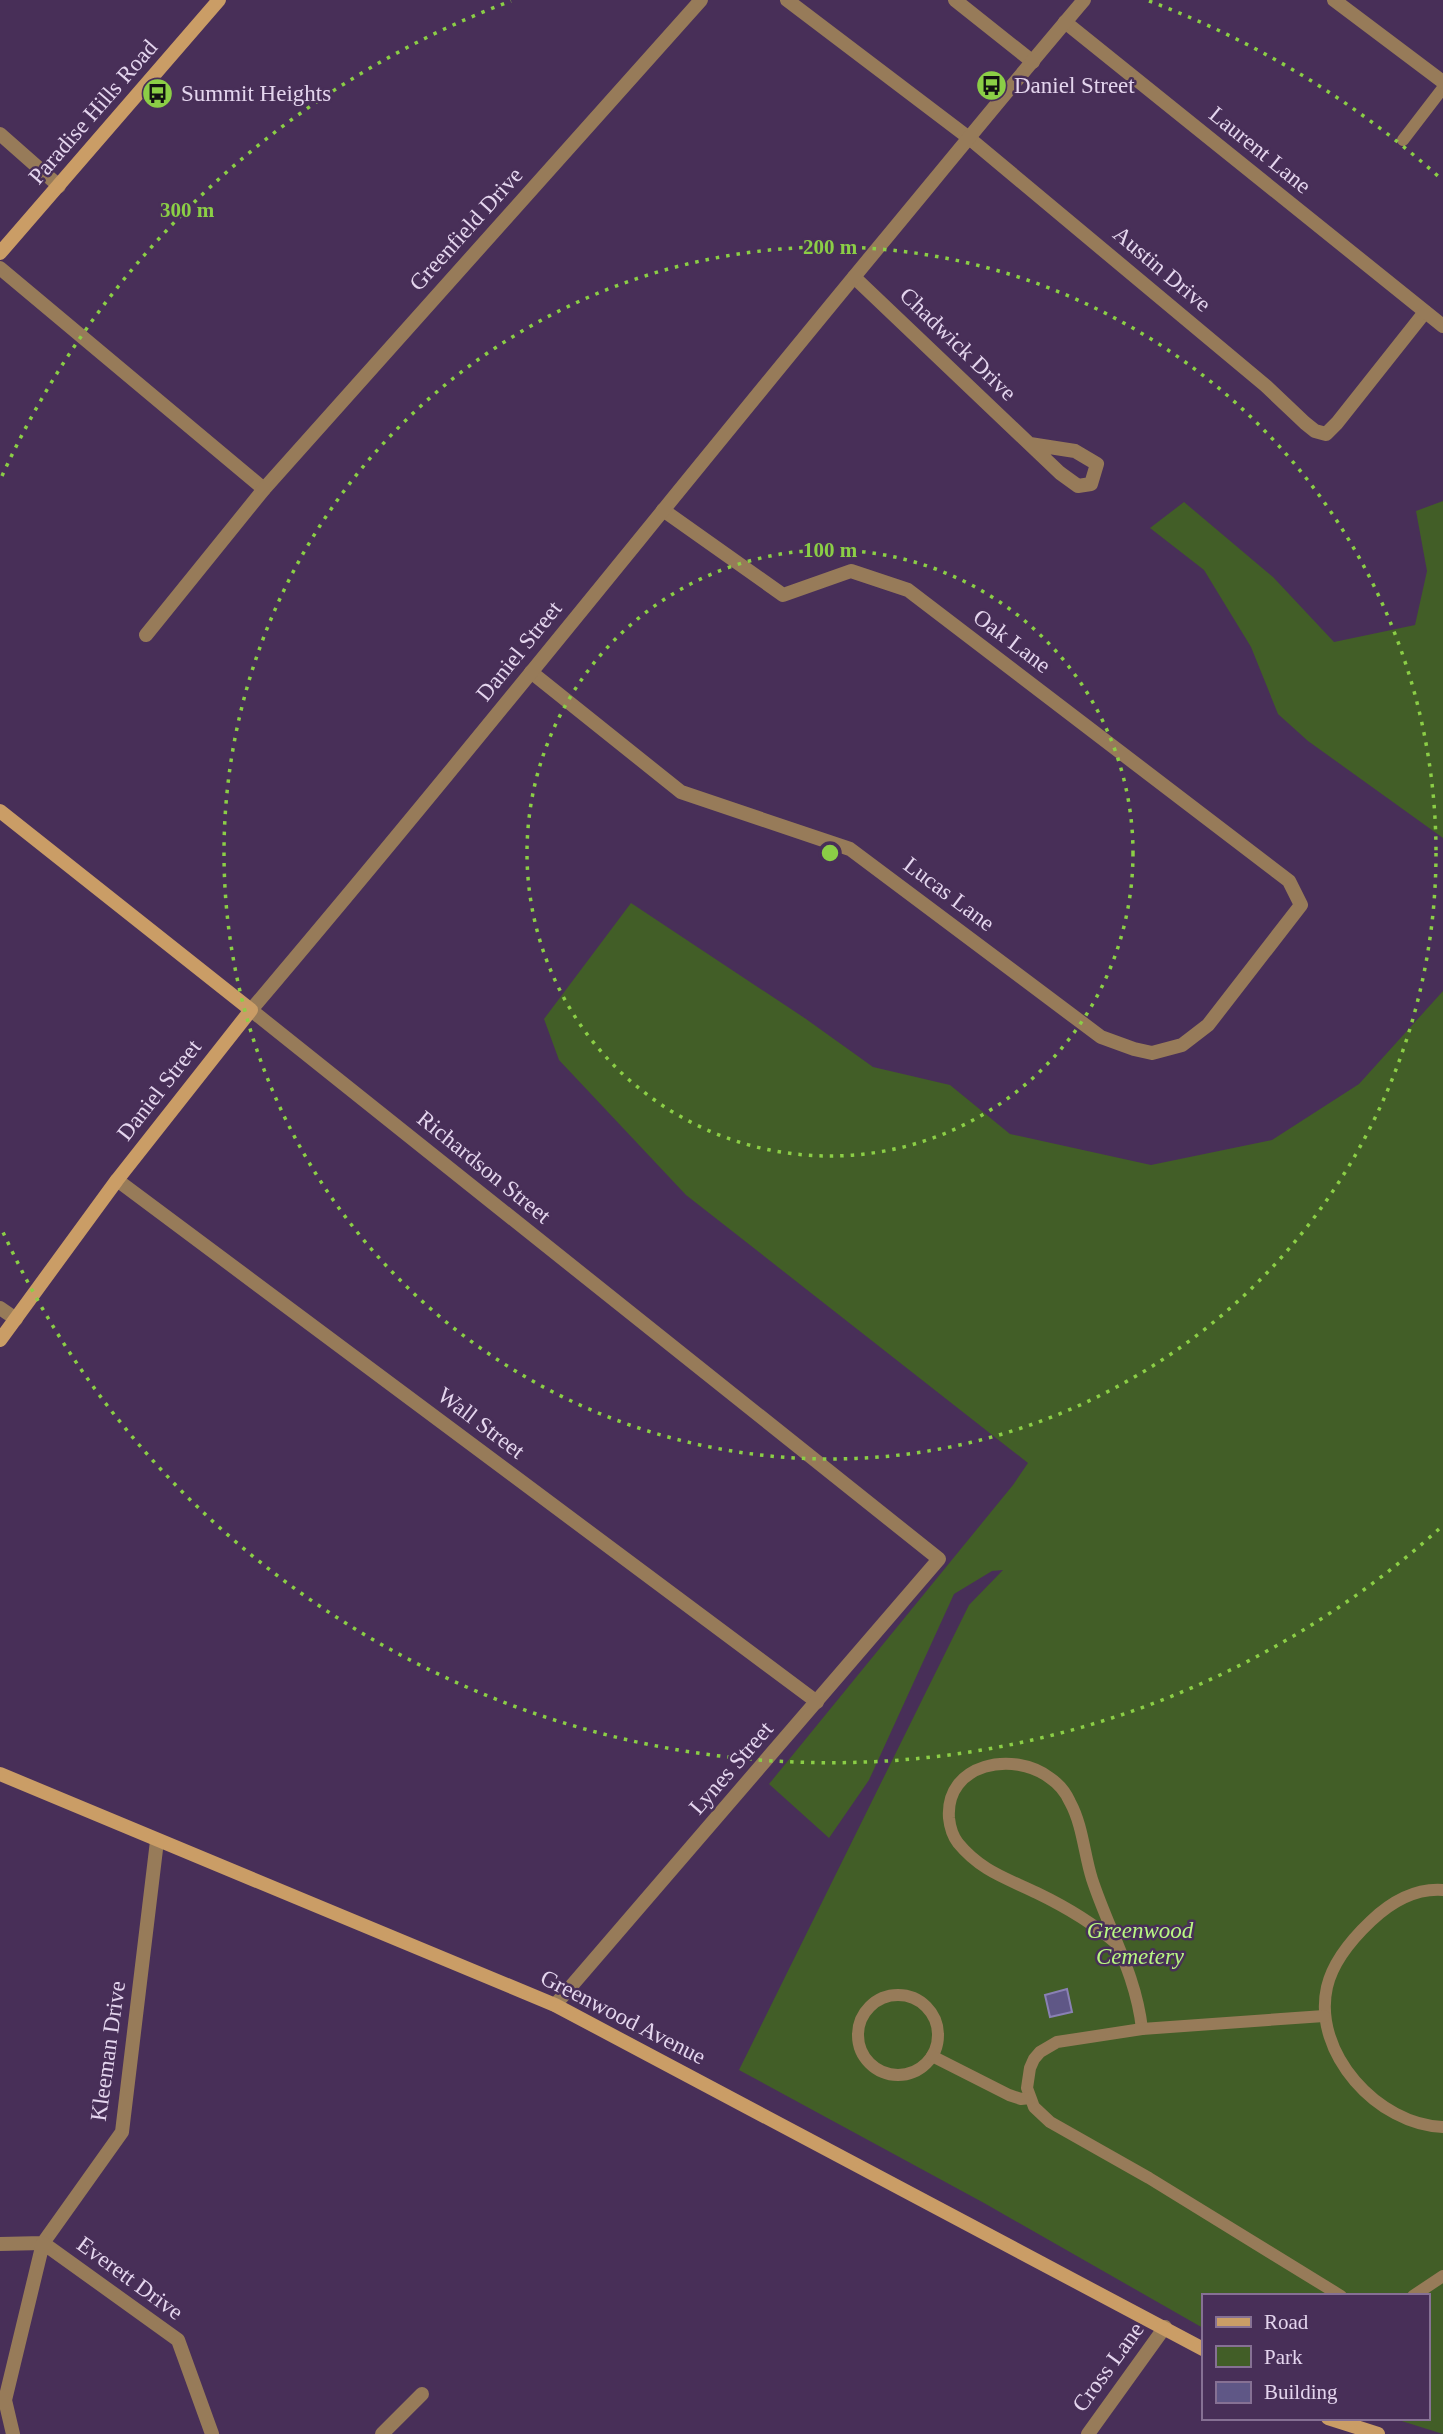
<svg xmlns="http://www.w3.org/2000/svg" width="1443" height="2434" font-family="'Times New Roman',serif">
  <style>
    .green { fill: #425e27 }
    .building { fill: #5f5786; stroke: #8a81b4; stroke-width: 2 }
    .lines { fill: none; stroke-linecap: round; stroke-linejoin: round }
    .lane { stroke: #977b59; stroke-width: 12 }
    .street { stroke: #977b59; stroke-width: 14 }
    .secondary { stroke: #ca9d66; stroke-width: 14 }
    .ring { fill: none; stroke: #8bce46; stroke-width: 3.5; stroke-dasharray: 3.5 7 }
    .labels { text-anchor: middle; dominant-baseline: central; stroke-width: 5; stroke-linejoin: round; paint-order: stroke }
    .poi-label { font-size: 23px; fill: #e4d5ee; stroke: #482f58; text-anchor: start }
    .street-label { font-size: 23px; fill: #e4d5ee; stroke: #482f58 }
    .park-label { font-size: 23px; font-style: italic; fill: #b9f882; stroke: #482f58 }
    .centre { fill: #8bce46; stroke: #482f58; stroke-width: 3.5 }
    .ring-label { font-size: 21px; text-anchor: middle; font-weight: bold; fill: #8bce46; stroke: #482f58; stroke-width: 5; stroke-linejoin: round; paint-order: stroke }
  </style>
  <rect width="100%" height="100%" fill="#482f58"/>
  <g class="green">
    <polygon points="1443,501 1443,838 1308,741 1278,714 1251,647 1204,570 1150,528 1184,502 1273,577 1334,642 1415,625 1427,571 1416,511"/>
    <polygon points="631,903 806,1019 873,1067 950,1085 1010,1134 1151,1165 1272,1140 1359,1084 1443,991 1443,2434 1392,2418 1427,2418 1427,2296 1203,2296 1203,2328 984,2203 739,2070 969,1605 1003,1570 992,1571 954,1594 869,1780 829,1838 769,1784 1013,1485 1028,1463 686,1195 559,1060 544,1019"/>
  </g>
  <polygon class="building" points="1067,1989 1072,2012 1050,2017 1045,1995"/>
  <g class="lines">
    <g class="lane">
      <polyline points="1403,140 1443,88"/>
      <path d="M1443,1890C1415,1888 1391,1902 1371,1921C1353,1938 1333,1961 1327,1987C1312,2053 1378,2125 1443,2127"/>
      <path d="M1117,1944C1093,1923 1066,1907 1037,1893C1006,1878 981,1871 958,1843C952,1835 950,1828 949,1818C945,1763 1014,1750 1050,1778C1059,1784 1066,1793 1070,1802C1083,1826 1084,1854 1092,1879C1109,1931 1136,1974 1142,2029"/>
      <circle cx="898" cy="2035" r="40"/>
      <polyline points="1324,2016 1142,2029 1057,2042 1040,2052 1034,2059 1030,2068 1027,2088 1034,2107 1050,2122 1149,2178 1341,2296"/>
      <polyline points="932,2056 1009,2095 1021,2099 1030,2098"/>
      <polyline points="1413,2296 1443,2276"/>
    </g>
    <g class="street">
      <polyline points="787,0 969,138 1266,386 1305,423 1315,431 1326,434 1337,423 1425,312"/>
      <polyline points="955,0 1033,62"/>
      <polyline points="1334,0 1443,82"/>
      <polyline points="1065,22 1443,326"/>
      <polyline points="0,134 59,186"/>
      <polyline points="0,268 264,489"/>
      <polyline points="854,277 1060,473 1078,486 1091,484 1097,464 1075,451 1030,444"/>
      <polyline points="146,635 264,489 701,0"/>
      <polyline points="531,672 681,792 850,849 1101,1037 1134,1049 1152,1053 1182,1045 1208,1025 1301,905 1289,881 908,590 851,571 783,595 663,510"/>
      <polyline points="117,1180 817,1702"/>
      <polyline points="0,1308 16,1319"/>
      <path d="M555,2005L939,1559L251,1010C465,758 671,498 882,243C949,162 1016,80 1084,0"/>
      <polyline points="0,2244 43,2243 122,2132 157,1841"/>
      <polyline points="13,2434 5,2400 43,2243 178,2340 212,2434"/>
      <polyline points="382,2434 422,2394"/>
      <polyline points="1088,2434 1165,2327"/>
    </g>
    <g class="secondary">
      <polyline points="0,253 219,0"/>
      <polyline points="0,811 251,1010 117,1180 0,1340"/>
      <polyline points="0,1774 555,2005 1203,2349"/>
      <polyline points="1328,2418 1378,2434"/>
    </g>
  </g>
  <g class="ring">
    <circle cx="830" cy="853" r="303"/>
    <circle cx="830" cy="853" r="606"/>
    <path d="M1439 1529A910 910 0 0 1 2 1230M2 476A910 910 0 0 1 511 1M1149 1A910 910 0 0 1 1439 177"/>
  </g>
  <defs>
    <symbol id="bus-disc" viewBox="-11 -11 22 22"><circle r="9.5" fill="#8bce46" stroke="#482f58"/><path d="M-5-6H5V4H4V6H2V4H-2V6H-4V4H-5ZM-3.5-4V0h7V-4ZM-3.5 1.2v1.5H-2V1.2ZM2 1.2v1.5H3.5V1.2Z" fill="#111"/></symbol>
  </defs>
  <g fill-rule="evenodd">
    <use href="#bus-disc" x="974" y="68" width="35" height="35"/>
    <use href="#bus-disc" x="140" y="76" width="35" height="35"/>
  </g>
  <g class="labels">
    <g class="poi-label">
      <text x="1014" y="85">Daniel Street</text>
      <text x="181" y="93">Summit Heights</text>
    </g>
    <g class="street-label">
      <text transform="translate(93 112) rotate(-49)">Paradise Hills Road</text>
      <text transform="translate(1260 150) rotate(39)">Laurent Lane</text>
      <text transform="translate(466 229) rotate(-48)">Greenfield Drive</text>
      <text transform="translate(1162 269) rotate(40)">Austin Drive</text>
      <text transform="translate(958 344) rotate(44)">Chadwick Drive</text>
      <text transform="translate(1012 641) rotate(37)">Oak Lane</text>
      <text transform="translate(519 651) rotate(-51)">Daniel Street</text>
      <text transform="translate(949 894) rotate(37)">Lucas Lane</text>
      <text transform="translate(159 1090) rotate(-52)">Daniel Street</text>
      <text transform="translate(484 1167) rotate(39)">Richardson Street</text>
      <text transform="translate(481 1423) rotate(37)">Wall Street</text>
      <text transform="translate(731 1768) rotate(-49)">Lynes Street</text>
      <text transform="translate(623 2017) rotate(27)">Greenwood Avenue</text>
      <text transform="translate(108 2051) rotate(-82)">Kleeman Drive</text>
      <text transform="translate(130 2278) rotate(36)">Everett Drive</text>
      <text transform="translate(1108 2367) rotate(-54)">Cross Lane</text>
    </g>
    <g class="park-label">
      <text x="1140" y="1930">Greenwood<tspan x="1140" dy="26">Cemetery</tspan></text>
    </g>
  </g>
  <circle cx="830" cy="853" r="10" class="centre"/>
  <g class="ring-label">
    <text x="187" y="217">300 m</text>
    <text x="830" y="254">200 m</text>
    <text x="830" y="557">100 m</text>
  </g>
  <rect x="1202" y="2294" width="228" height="126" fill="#482f58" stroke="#867194" stroke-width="2"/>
  <rect x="1216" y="2317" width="35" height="10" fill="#ca9d66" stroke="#867194" stroke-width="2"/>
  <text x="1264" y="2329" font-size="21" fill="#e4d5ee">Road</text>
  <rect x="1216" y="2346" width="35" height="21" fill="#425e27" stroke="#867194" stroke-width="2"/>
  <text x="1264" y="2364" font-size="21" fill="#e4d5ee">Park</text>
  <rect x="1216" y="2382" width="35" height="21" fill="#5f5786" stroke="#867194" stroke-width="2"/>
  <text x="1264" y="2399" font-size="21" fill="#e4d5ee">Building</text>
</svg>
